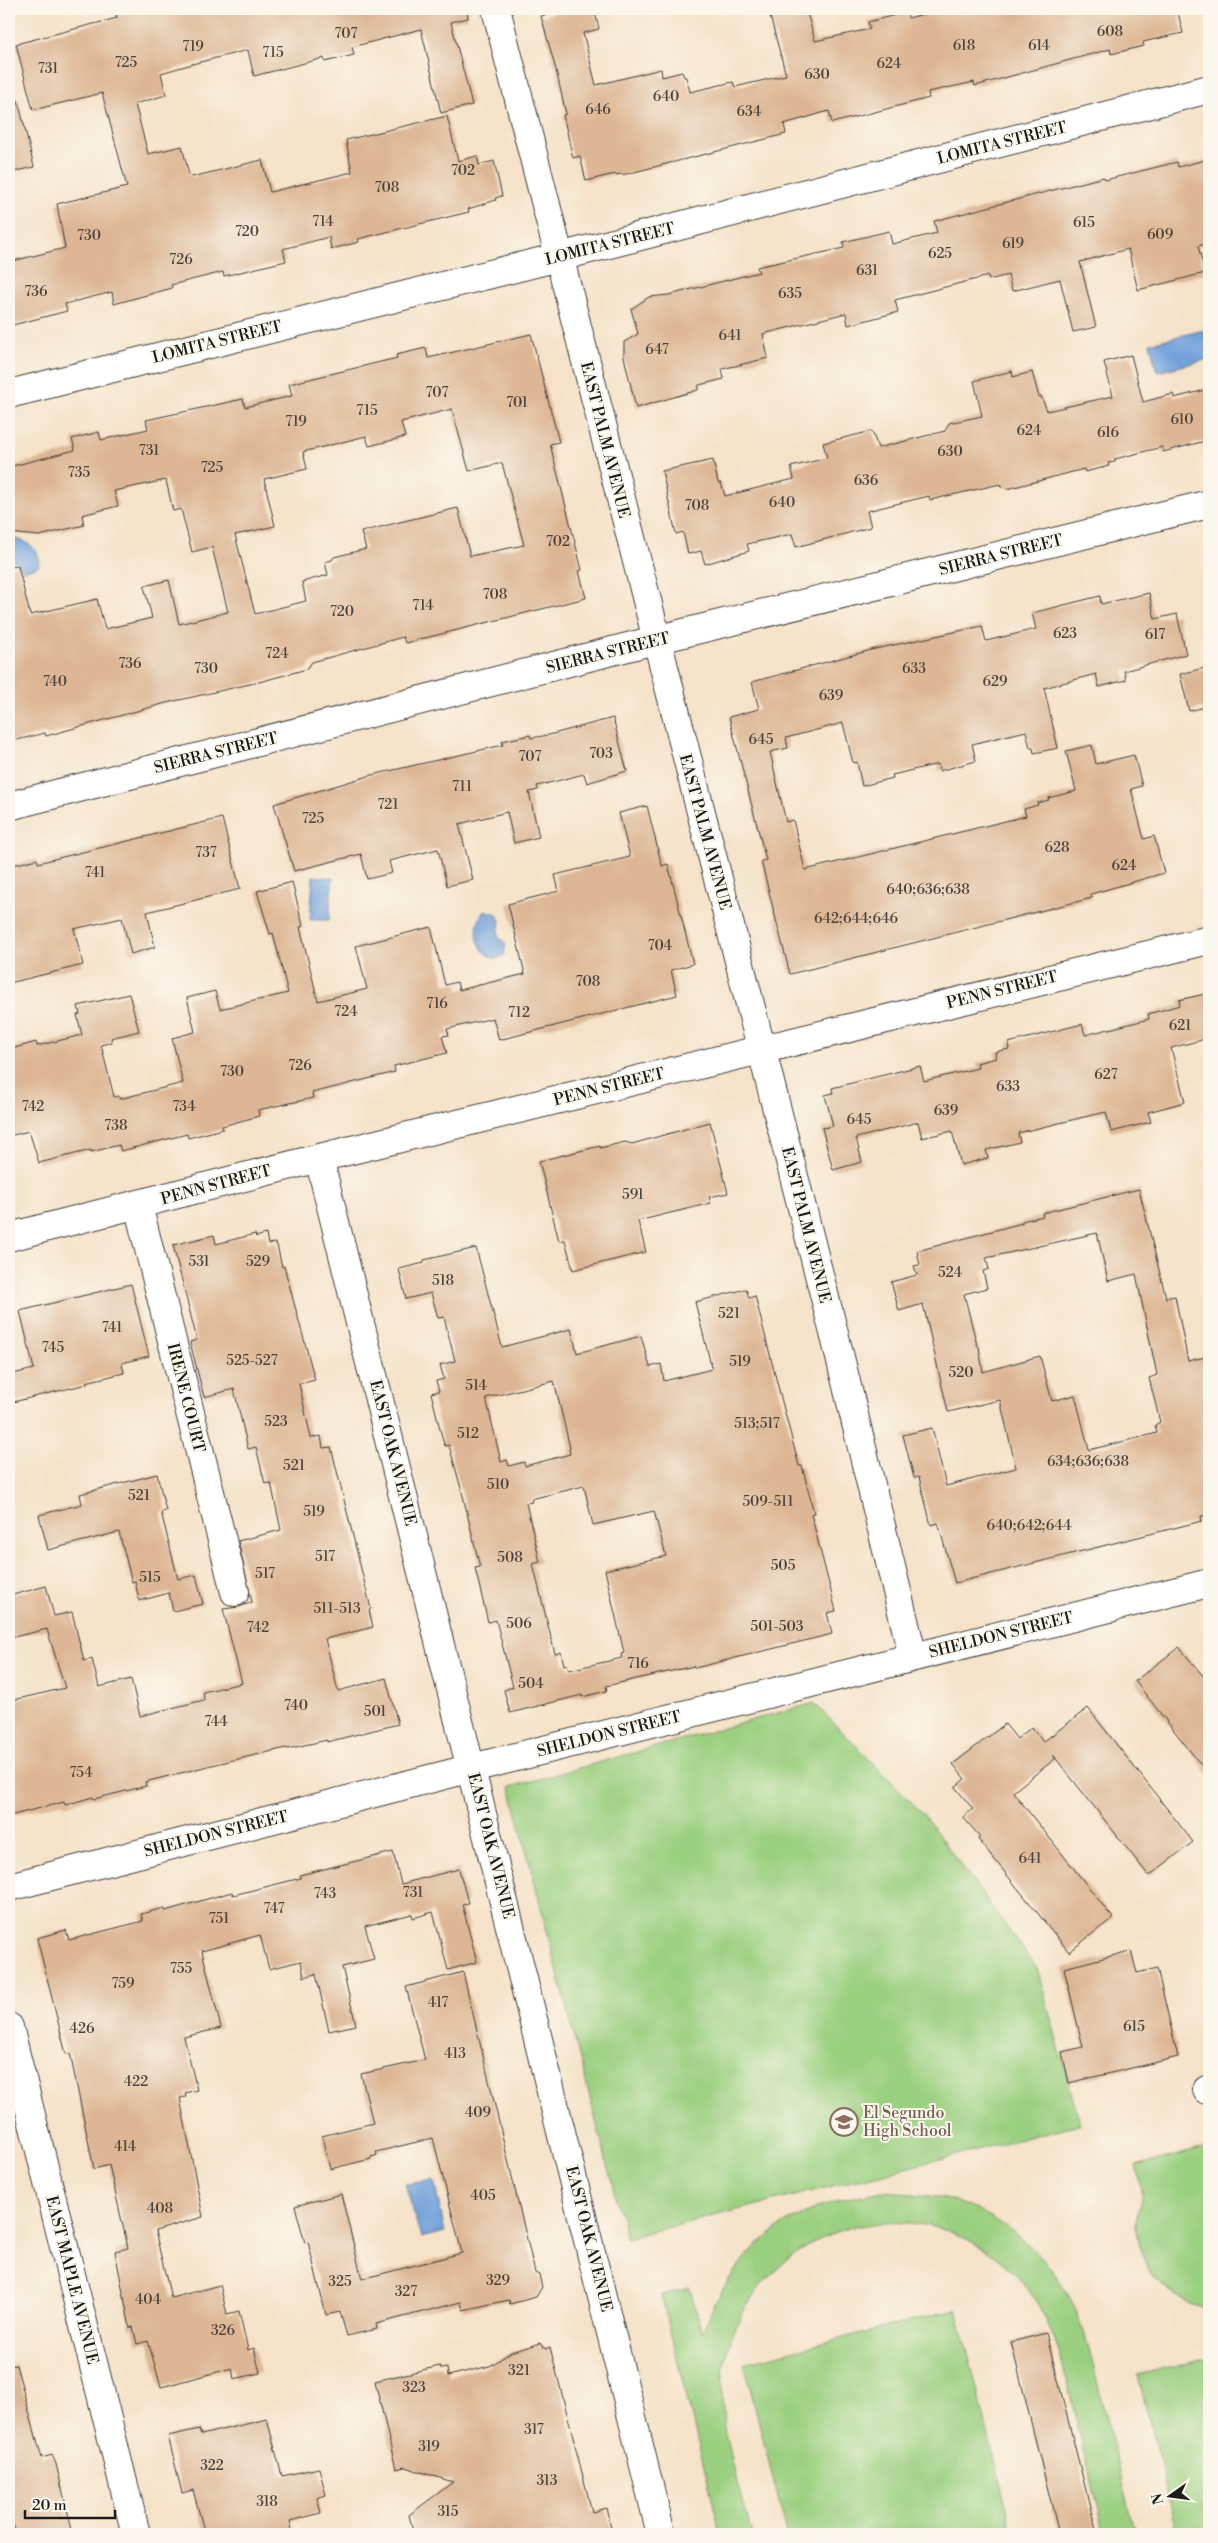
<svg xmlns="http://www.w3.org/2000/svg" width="1218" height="2543" font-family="'Libre Bodoni',serif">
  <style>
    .green { fill: #9cd081; stroke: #5c764e }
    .water { fill: #72a1db; stroke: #475e7c }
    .building { fill: #ddb795; fill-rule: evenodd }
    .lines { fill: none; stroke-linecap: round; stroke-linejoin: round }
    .street-casing { stroke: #3d3a36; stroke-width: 30 }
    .street { stroke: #fff; stroke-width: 28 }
    .labels { text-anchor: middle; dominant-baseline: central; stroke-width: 4; stroke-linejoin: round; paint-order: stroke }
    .number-label { font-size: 14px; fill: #4c433a }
    .street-label { font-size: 16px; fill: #1c1c1c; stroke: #fbf7ec }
    .education-label { font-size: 16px; fill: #785e54; stroke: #fbf7ec; text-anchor: start }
  </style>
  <rect width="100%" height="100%" fill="#fbf7ec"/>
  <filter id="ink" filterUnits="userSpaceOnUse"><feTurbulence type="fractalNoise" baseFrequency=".02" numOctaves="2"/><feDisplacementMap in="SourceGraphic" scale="10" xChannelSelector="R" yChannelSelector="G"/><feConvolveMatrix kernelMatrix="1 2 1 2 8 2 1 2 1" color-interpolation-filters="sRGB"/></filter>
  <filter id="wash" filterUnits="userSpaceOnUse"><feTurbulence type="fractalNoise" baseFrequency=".0096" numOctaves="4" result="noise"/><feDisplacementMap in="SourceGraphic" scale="20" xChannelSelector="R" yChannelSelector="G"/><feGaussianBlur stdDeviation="1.12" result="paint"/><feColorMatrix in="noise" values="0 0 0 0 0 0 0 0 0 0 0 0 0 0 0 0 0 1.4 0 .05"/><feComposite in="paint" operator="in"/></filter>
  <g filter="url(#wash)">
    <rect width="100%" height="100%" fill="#f5e2c8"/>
    <g class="green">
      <polygon points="814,1703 923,1814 1037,1968 1080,2124 626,2238 510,1787"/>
      <path d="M1209,2147V2308H1207C1167,2299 1138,2270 1136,2227C1136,2216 1140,2207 1141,2197C1142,2187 1138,2176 1136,2166Z"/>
      <path d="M878,2192C901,2193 923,2194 945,2199C1001,2212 1054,2258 1076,2311C1089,2341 1095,2374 1103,2406C1114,2449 1125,2491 1136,2534H1105L1059,2351C1048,2322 1036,2295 1014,2273C912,2171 741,2233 723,2375C717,2425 740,2486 752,2534H721L661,2295L690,2288L702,2332C737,2246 786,2207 878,2192Z"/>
      <polygon points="957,2309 1013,2534 787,2534 744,2363"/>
      <polygon points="1209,2357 1209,2534 1177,2534 1138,2375"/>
    </g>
    <g class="water">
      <polygon points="1204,330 1209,359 1157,372 1150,343"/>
      <path d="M9,538C25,539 43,548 38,566L24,571L16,562L9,559Z"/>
      <polygon points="313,876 333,878 329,920 310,920"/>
      <path d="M489,911L497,914L500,921L498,936L506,944L504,955L497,959C476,955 472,927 483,912Z"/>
      <polygon points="434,2180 445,2232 421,2238 405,2184"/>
    </g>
    <g id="blocks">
      <g class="building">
        <polygon points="137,9 467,9 468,18 451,22 472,105 441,113 421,29 352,47 354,55 325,62 324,58 254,76 248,50 196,63 161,73 166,95 135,104 148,154 182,146 189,175 192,177 262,160 270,192 352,172 346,140 447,116 458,161 477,156 479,165 494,161 502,196 495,198 496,200 468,209 469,212 358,239 359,242 331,249 329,237 283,249 286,261 224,276 223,272 171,285 172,288 114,304 112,292 65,304 67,311 9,326 9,262 65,248 57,204 127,187 102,93 33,110 16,44 117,18 116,14"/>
        <polygon points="569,9 594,9 599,29 583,33 596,85 661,69 662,77 682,72 684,77 686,77 690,92 733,82 735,87 786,75 768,9 806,9 815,41 870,29 868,22 907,12 908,18 945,9 1177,9 1183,33 1143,42 1144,46 1111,54 1110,49 975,86 974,82 928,92 929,98 832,123 829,111 784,124 786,134 626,174 610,175 586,181 580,156 573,158 563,115 566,114 556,70 541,16"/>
        <polygon points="18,100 34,167 9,173 9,101"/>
        <polygon points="1209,159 1209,243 1198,246 1205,273 1138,290 1128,249 1080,262 1096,327 1073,332 1060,279 1012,291 1008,275 989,280 988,276 895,300 898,312 848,325 846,313 763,334 768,358 722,369 724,379 699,385 698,390 636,408 624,357 624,342 638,334 631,309 649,297 669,295 759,272 757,267 844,248 843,242 889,231 892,244 937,233 934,221 1104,177 1105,180 1177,162 1178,167"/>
        <path d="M531,334L559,442L550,444L582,570L579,571L586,598L405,643L403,637L312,662L307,669L259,682L166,703L46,736L45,733L9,742V567L18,566L30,615L97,599L105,629L152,618L144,586L169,580L179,624L228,612L212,547L192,552L181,509L173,511L166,480L114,491L118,506L82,515L84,525L39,536L9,533V467L75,450L72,439L99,432L101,440L148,429L146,420L243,399L245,407L292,396L289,384L397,358L396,355L426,348L428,358ZM452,409L469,471L502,463L524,545L470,556L458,508L400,522L361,532L366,549L334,557L332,560L325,562L328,575L302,582L306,601L255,614L235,535L275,526L264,479L307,469L303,452L366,436L369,446L405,437L401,422Z"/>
        <polygon points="1131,355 1143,402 1173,394 1174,398 1209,389 1209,440 1163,452 1162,447 1115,459 1115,462 1108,463 1109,466 1085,472 1084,469 1007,489 1006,486 1001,487 1000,484 930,500 929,496 867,511 871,527 796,547 792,534 747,544 749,551 705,564 701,551 688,554 683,532 676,534 662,471 713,460 718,483 721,483 725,496 794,479 791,467 827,458 823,443 872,431 878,448 945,431 949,423 982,416 974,381 1012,371 1013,377 1032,372 1039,397 1041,396 1047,411 1113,396 1104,362"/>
        <polygon points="1149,593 1155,619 1177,614 1186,654 1124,671 1126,680 1099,687 1096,674 1044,688 1058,748 1034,753 1033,748 1030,748 1026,731 972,744 976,761 939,771 938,764 892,775 893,778 862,786 857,762 853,763 843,723 786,738 788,748 770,752 786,822 793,820 805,870 1026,816 1024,809 1038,805 1037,803 1049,800 1048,798 1076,791 1066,751 1092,745 1096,764 1134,755 1142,786 1131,789 1144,839 1154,836 1164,873 1091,894 1092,898 790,974 761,861 766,860 729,717 759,709 752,682 871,650 982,626 986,641 1036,629 1032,613 1100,596 1101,604"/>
        <polygon points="1209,667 1209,706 1189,711 1180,674"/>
        <polygon points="613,718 627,771 587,783 584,774 537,786 538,790 529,792 539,837 514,843 507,812 459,824 473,880 447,886 438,849 389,861 392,873 367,879 361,854 294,871 274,804 372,775 503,745 502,741 530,735 531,738 549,735"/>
        <polygon points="647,806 662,866 668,864 693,964 671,970 677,995 499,1040 493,1018 447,1029 449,1035 442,1036 447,1053 394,1066 395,1072 312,1093 313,1098 258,1110 259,1116 222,1126 223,1129 188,1138 187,1134 121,1151 119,1145 91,1152 91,1150 39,1163 29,1131 9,1136 9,1053 12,1052 11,1049 36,1042 37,1046 82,1035 77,1015 80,1014 78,1006 129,994 139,1031 111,1038 112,1042 101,1045 114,1097 119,1096 119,1099 183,1083 172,1038 195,1032 187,998 215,991 220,1009 288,993 273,933 270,934 257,891 292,882 303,926 300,927 318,1001 367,989 356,946 431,927 445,985 457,982 459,990 525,974 508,904 559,891 555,875 630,857 619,813"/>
        <polygon points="222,818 240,889 147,912 155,947 131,954 122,918 74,929 83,965 9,983 9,866 37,859 38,863"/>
        <polygon points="1209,993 1209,1038 1171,1048 1185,1102 1148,1112 1151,1122 1111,1132 1106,1112 1080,1118 1018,1133 1020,1142 986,1150 988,1158 961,1165 952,1131 922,1138 918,1122 856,1138 862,1162 833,1170 822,1128 833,1126 825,1095 833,1093 832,1088 920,1066 924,1081 978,1068 977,1063 996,1058 995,1052 1009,1049 1008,1043 1082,1024 1085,1035 1149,1019 1148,1014 1180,1005 1179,1000"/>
        <polygon points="710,1122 728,1193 709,1197 711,1203 638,1221 646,1252 573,1270 565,1240 559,1241 539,1161 600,1146 600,1148 625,1142 632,1144"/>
        <path d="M1139,1189L1166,1298L1175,1296L1188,1361L1205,1357V1361L1209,1360V1515L1201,1516L1202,1521L955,1583L938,1523L931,1525L919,1477L914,1478L903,1435L932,1428L946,1486L1016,1468L1000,1400L948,1412L923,1304L899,1311L891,1282L917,1275L914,1266L920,1265L917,1251L1022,1223V1221L1043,1216L1042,1213ZM1097,1233L1108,1281L1136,1274L1157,1375L1149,1378L1160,1422L1155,1425L1157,1433L1089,1450L1075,1395L1052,1401L1040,1356L983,1372L979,1347L977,1345L964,1294L987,1288L983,1271L989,1269L986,1258Z"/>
        <polygon points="255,1234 256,1237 266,1234 268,1244 274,1243 277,1245 282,1267 284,1266 315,1380 299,1384 311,1438 321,1436 323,1448 331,1447 371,1609 369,1610 373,1627 325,1639 338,1691 386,1678 398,1724 327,1742 327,1740 287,1749 286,1748 212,1765 145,1782 146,1786 94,1799 93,1797 65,1805 64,1802 9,1816 9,1701 65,1688 47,1629 14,1637 13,1633 9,1634 9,1596 46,1586 54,1616 72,1612 84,1661 92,1659 99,1687 131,1679 140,1716 204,1700 203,1692 242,1683 223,1609 239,1607 252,1602 238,1541 281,1530 271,1483 265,1484 256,1447 248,1449 234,1389 204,1397 190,1342 197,1340 173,1245 214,1235 216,1244"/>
        <path d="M476,1248L502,1347L571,1329L577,1353L641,1336L650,1367L661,1364L664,1381L712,1369L695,1302L746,1289L749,1298L755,1296L780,1394L799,1466H802L814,1513L811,1514L836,1611L827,1613L832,1634L695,1668L694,1666L606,1686L607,1691L582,1697V1695L510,1713L504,1690L513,1687L496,1620L488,1622L475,1568L480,1567L463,1496L449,1445L445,1446L443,1441L431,1393L439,1391L436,1381L444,1379L440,1365L455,1361L444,1317L438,1318L431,1293L406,1299L399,1269L424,1263V1260ZM554,1381L570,1448L569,1449L570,1454L525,1466L524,1462L509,1466L507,1460L501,1462L486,1398ZM584,1486L593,1525L654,1511L666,1556L605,1570L624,1653L621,1654L622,1658L569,1670L567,1664L564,1665L561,1652L555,1654L533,1564L540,1562L526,1503L532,1502L531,1499Z"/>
        <polygon points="131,1284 149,1356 122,1363 124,1373 86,1382 87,1384 9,1403 9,1375 34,1369 20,1311"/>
        <polygon points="157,1474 166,1511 161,1512 178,1579 196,1575 203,1604 173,1611 169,1593 139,1601 135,1581 132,1582 119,1532 48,1550 39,1515 82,1504 80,1494"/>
        <polygon points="1179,1647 1209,1683 1209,1775 1135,1681"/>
        <polygon points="1088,1708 1193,1842 1149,1876 1053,1755 1056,1758 1013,1792 1113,1918 1069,1952 978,1839 980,1837 963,1817 973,1809 955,1787 965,1779 953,1764 1005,1724 1017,1739 1032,1727 1043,1742"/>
        <polygon points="393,1852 401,1884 459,1869 468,1903 462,1904 477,1962 448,1970 433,1912 413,1918 412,1914 365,1926 374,1959 342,1967 356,2025 329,2031 316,1974 304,1977 301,1961 269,1969 260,1935 202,1951 221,2028 184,2037 197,2090 185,2093 186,2097 180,2098 203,2217 155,2231 171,2298 220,2285 227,2314 239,2311 248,2350 254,2348 260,2373 234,2379 232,2368 161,2387 148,2341 137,2344 133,2327 130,2328 115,2251 128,2248 109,2165 94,2169 70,2053 66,2054 37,1938 66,1930 69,1940 143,1921 141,1914 164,1908 165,1911 232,1892 233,1895 301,1878 300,1875"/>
        <polygon points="1131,1951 1137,1973 1157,1968 1178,2057 1069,2083 1062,2052 1083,2047 1064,1968"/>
        <polygon points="463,1972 535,2273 539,2275 542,2287 536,2297 510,2304 509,2300 463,2310 461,2302 376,2324 377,2329 347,2336 340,2312 326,2315 308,2242 305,2243 295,2206 341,2194 362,2279 462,2253 433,2138 376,2152 377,2155 371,2157 371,2159 330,2169 322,2136 373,2123 361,2074 425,2060 406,1987"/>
        <polygon points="1046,2333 1097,2534 1059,2534 1011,2342"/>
        <polygon points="541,2343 545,2349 550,2347 592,2512 606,2508 613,2534 414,2534 409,2515 453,2482 405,2467 396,2469 375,2381 440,2366 441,2369 447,2368 448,2376 490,2366 511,2352"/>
        <polygon points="16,2365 42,2458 52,2455 56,2464 73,2534 16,2534 13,2524 9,2525 9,2366"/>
        <polygon points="267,2419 282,2476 319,2468 326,2495 317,2498 321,2513 290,2521 293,2534 205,2534 193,2490 182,2493 168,2436 199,2429 201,2435"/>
      </g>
    </g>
  </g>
  <g filter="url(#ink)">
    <use href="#blocks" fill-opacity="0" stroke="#3d3a36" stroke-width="1"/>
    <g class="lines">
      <defs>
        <g id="street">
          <polyline points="496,9 836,1341 913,1657"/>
          <polyline points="9,394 559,257 1209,89"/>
          <polyline points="9,806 655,640 1209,504"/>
          <polyline points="319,1158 661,2534"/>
          <polyline points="138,1205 235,1592"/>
          <polyline points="9,1237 319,1158 1209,940"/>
          <polyline points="9,1887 472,1768 1209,1583"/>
          <polyline points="9,2027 136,2534"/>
          <polyline points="1207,2090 1209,2089"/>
        </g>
      </defs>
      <use href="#street" class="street-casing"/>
      <use href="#street" class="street"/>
    </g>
  </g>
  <defs>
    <symbol id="school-ring" viewBox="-11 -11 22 22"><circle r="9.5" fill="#fbf7ec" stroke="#8d6e63" stroke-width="1.5"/><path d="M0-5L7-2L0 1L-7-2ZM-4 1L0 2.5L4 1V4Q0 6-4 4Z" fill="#8d6e63"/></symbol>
  </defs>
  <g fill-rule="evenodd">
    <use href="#school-ring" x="828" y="2106" width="32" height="32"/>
  </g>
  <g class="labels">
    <g class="number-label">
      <text x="1110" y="32">608</text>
      <text x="346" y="34">707</text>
      <text x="964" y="46">618</text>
      <text x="1039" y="46">614</text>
      <text x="193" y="47">719</text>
      <text x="273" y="53">715</text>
      <text x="126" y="63">725</text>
      <text x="889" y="64">624</text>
      <text x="48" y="69">731</text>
      <text x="817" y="75">630</text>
      <text x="666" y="97">640</text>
      <text x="598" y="110">646</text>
      <text x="749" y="112">634</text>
      <text x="463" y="171">702</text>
      <text x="387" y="188">708</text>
      <text x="323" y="222">714</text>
      <text x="1084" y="223">615</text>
      <text x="247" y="232">720</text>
      <text x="1160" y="235">609</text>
      <text x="89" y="236">730</text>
      <text x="1013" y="244">619</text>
      <text x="940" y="254">625</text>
      <text x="181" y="260">726</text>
      <text x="867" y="271">631</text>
      <text x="36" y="292">736</text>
      <text x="790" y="294">635</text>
      <text x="730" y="336">641</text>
      <text x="657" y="350">647</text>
      <text x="437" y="393">707</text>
      <text x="517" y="403">701</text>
      <text x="367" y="411">715</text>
      <text x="1182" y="420">610</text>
      <text x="296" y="422">719</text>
      <text x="1029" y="431">624</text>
      <text x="1108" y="433">616</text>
      <text x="149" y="451">731</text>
      <text x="950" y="452">630</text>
      <text x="212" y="468">725</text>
      <text x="79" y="473">735</text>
      <text x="866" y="481">636</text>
      <text x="782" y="503">640</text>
      <text x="697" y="506">708</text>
      <text x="558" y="542">702</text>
      <text x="495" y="595">708</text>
      <text x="423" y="606">714</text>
      <text x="342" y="612">720</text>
      <text x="1065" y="634">623</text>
      <text x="1155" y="635">617</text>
      <text x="277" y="654">724</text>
      <text x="130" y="664">736</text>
      <text x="206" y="669">730</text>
      <text x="914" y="669">633</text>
      <text x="55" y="682">740</text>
      <text x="995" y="682">629</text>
      <text x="831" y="696">639</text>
      <text x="761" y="740">645</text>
      <text x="601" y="754">703</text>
      <text x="530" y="757">707</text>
      <text x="462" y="787">711</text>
      <text x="388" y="805">721</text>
      <text x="313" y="819">725</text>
      <text x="1057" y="848">628</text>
      <text x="206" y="853">737</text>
      <text x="1124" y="866">624</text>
      <text x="95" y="873">741</text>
      <text x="928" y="890">640;636;638</text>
      <text x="856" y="919">642;644;646</text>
      <text x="660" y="946">704</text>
      <text x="588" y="982">708</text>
      <text x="437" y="1004">716</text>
      <text x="346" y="1012">724</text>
      <text x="519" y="1013">712</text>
      <text x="1180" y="1026">621</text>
      <text x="300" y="1066">726</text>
      <text x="232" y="1072">730</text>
      <text x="1106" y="1075">627</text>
      <text x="1008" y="1087">633</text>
      <text x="33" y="1107">742</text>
      <text x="184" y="1107">734</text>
      <text x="946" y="1111">639</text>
      <text x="859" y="1120">645</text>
      <text x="116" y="1126">738</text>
      <text x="633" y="1195">591</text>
      <text x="199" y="1262">531</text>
      <text x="258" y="1262">529</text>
      <text x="950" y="1273">524</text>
      <text x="443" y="1281">518</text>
      <text x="729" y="1314">521</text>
      <text x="112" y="1328">741</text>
      <text x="53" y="1348">745</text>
      <text x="252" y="1361">525-527</text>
      <text x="740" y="1362">519</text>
      <text x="961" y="1373">520</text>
      <text x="476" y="1386">514</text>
      <text x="276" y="1422">523</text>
      <text x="757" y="1424">513;517</text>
      <text x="468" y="1434">512</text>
      <text x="1088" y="1462">634;636;638</text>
      <text x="294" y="1466">521</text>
      <text x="498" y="1485">510</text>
      <text x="139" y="1496">521</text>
      <text x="768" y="1502">509-511</text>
      <text x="314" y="1512">519</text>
      <text x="1029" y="1526">640;642;644</text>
      <text x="325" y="1557">517</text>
      <text x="510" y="1558">508</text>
      <text x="783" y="1566">505</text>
      <text x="265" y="1574">517</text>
      <text x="150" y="1578">515</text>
      <text x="337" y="1609">511-513</text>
      <text x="519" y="1624">506</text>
      <text x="777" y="1627">501-503</text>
      <text x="258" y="1628">742</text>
      <text x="638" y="1664">716</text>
      <text x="531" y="1684">504</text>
      <text x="296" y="1706">740</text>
      <text x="375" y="1712">501</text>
      <text x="216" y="1722">744</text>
      <text x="81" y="1773">754</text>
      <text x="1030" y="1859">641</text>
      <text x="413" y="1893">731</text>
      <text x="325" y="1894">743</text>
      <text x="274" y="1909">747</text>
      <text x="219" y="1919">751</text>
      <text x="181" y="1969">755</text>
      <text x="123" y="1984">759</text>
      <text x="438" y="2003">417</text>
      <text x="1134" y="2027">615</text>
      <text x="82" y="2029">426</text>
      <text x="455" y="2054">413</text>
      <text x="136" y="2082">422</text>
      <text x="478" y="2113">409</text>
      <text x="125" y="2147">414</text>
      <text x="483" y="2196">405</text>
      <text x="160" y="2209">408</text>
      <text x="498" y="2281">329</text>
      <text x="340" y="2282">325</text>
      <text x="406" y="2292">327</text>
      <text x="148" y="2300">404</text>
      <text x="223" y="2331">326</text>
      <text x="519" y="2371">321</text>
      <text x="414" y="2388">323</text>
      <text x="534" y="2430">317</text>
      <text x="429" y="2447">319</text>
      <text x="212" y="2466">322</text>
      <text x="547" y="2481">313</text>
      <text x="267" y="2502">318</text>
      <text x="448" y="2512">315</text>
    </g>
    <g class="street-label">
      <text transform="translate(1002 143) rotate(-14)">LOMITA STREET</text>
      <text transform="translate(610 244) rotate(-14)">LOMITA STREET</text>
      <text transform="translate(217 342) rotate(-14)">LOMITA STREET</text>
      <text transform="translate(605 440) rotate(76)">EAST PALM AVENUE</text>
      <text transform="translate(1001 555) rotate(-14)">SIERRA STREET</text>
      <text transform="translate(608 653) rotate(-14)">SIERRA STREET</text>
      <text transform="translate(216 753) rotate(-14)">SIERRA STREET</text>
      <text transform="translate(705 832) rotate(75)">EAST PALM AVENUE</text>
      <text transform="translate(1002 990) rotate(-14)">PENN STREET</text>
      <text transform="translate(609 1087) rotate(-14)">PENN STREET</text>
      <text transform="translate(216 1185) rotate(-15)">PENN STREET</text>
      <text transform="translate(806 1225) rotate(76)">EAST PALM AVENUE</text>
      <text transform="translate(186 1398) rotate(76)">IRENE COURT</text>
      <text transform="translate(393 1453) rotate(76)">EAST OAK AVENUE</text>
      <text transform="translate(1001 1635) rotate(-14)">SHELDON STREET</text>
      <text transform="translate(609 1734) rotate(-14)">SHELDON STREET</text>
      <text transform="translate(216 1834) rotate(-14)">SHELDON STREET</text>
      <text transform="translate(491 1846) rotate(76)">EAST OAK AVENUE</text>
      <text transform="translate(589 2239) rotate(76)">EAST OAK AVENUE</text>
      <text transform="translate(72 2280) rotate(76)">EAST MAPLE AVENUE</text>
    </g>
    <g class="education-label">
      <text x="863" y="2113">El Segundo<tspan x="863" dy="18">High School</tspan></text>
    </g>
  </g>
  <rect width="1218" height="2543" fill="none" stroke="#fbf7ec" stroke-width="30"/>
  <g transform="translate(1170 2496) rotate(256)" stroke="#fbf7ec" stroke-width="4" paint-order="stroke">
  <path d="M0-4L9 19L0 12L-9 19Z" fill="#1c1c1c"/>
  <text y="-8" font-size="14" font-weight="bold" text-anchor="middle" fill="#1c1c1c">N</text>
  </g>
  <path d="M25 2510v8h90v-8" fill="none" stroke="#1c1c1c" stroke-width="2.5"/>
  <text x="32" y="2510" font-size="15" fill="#1c1c1c" stroke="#fbf7ec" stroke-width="4" paint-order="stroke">20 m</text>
</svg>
